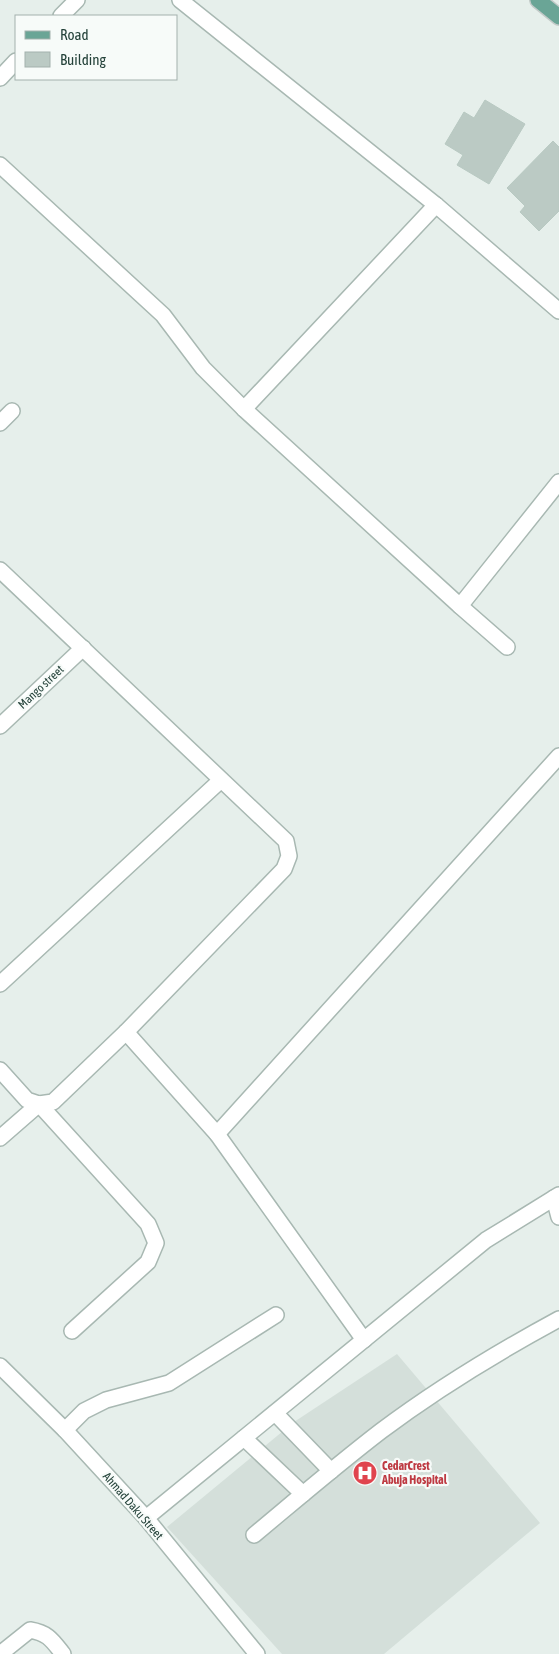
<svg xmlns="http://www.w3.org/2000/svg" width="559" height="1654" font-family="'Asap Condensed',sans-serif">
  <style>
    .built { fill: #d4dfda }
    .building { fill: #bbcac4; stroke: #b8c9c2 }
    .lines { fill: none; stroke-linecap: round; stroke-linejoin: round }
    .minor-casing { stroke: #a8b8b2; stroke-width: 18 }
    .major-casing { stroke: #c2cac8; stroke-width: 18 }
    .minor { stroke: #fff; stroke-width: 15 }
    .major { stroke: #6aa596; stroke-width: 15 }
    .labels { text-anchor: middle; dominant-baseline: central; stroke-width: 4.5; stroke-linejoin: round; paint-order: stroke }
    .street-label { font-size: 12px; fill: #24423a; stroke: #f7fbf9 }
    .health-label { font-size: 12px; font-weight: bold; fill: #be3a42; stroke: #f7fbf9; text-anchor: start }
  </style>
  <rect width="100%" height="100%" fill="#e6efeb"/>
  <polygon class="built" points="397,1354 540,1523 384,1654 282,1654 167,1527 294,1422"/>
  <g class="building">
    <polygon points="485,100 525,124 489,184 457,165 463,155 445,144 464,112 474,118"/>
    <polygon points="553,141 559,147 559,211 539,231 520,212 525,206 507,188"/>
  </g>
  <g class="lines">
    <defs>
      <g id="minor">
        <polyline points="180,0 436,205 559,311"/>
        <polyline points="61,16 77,0"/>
        <polyline points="0,78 16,61"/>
        <polyline points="0,165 163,315 203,368 244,409 460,606 507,647"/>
        <polyline points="244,409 436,205"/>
        <polyline points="0,423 12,411"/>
        <polyline points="0,570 286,841 289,856 284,869 126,1032 53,1102 39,1104 27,1100 0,1070"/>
        <polyline points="460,606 559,482"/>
        <polyline points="0,726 83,648"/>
        <polyline points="0,984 221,780"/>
        <polyline points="126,1032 217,1134 364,1340"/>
        <polyline points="39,1104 148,1224 156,1243 148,1262 72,1331"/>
        <polyline points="217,1134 559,756"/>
        <polyline points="0,1138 39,1104"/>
        <polyline points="554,1198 559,1217"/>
        <polyline points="0,1366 65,1430 146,1518 257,1654"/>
        <polyline points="275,1413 331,1471"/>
        <polyline points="65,1430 84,1411 106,1400 169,1383 276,1315"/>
        <polyline points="244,1438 303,1494"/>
        <polyline points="146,1518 486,1240 559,1195"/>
        <path d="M254,1535C296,1500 338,1464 381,1431C437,1389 498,1352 559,1319"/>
        <path d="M0,1654L30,1630C48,1633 52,1640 63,1654"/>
      </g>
      <polyline id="major" points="538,0 559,17"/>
    </defs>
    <use href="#minor" class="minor-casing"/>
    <use href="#major" class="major-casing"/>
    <use href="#minor" class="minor"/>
    <use href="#major" class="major"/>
  </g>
  <defs>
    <symbol id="hospital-disc" viewBox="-11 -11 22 22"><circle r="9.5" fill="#e0444e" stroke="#f7fbf9"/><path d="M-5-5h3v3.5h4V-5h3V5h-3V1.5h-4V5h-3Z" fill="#fff"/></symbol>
  </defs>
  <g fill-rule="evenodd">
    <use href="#hospital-disc" x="351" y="1459" width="28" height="28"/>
  </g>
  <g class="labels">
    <g class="street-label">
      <text transform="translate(41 687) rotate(-43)">Mango street</text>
      <text transform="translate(133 1506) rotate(49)">Ahmad Daku Street</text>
    </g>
    <g class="health-label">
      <text x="382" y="1466">CedarCrest<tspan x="382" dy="14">Abuja Hospital</tspan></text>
    </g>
  </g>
  <rect x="15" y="15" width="162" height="65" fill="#f7fbf9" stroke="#a3b1ad"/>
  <rect x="25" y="31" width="25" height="8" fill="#6aa596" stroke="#a3b1ad"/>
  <text x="60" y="40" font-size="15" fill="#24423a">Road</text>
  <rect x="25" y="52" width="25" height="15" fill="#bbcac4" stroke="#a3b1ad"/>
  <text x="60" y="65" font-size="15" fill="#24423a">Building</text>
</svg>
